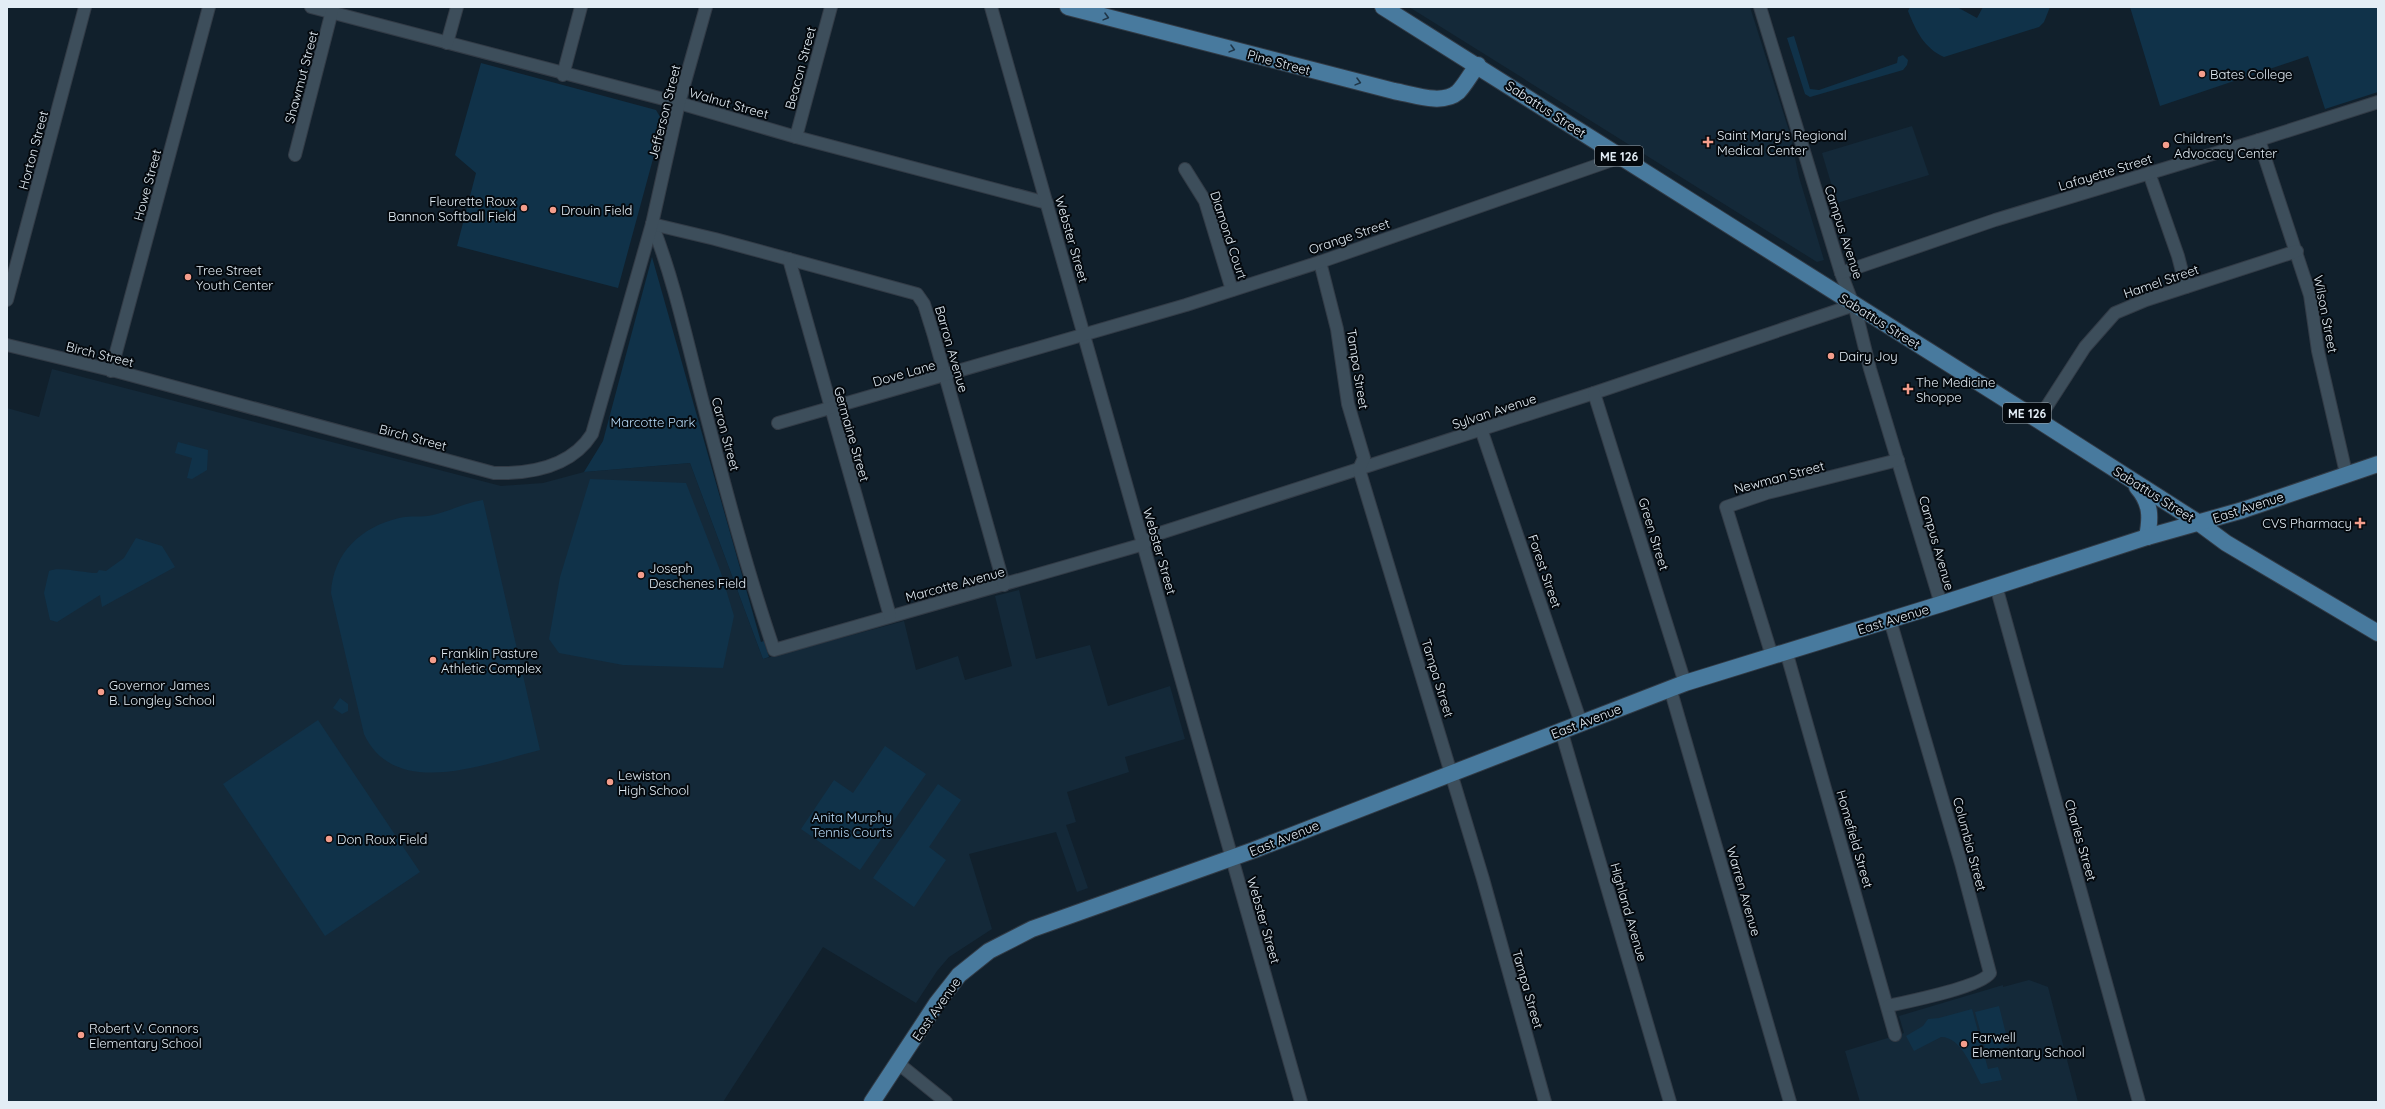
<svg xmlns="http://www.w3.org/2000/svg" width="2385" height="1109" font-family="Quicksand,sans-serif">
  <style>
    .built { fill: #142939 }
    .green { fill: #103249 }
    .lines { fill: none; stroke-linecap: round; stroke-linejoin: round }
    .minor-casing { stroke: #323b46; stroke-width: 14 }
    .major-casing { stroke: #323b46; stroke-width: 18 }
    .minor { stroke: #3d4e5b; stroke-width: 12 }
    .major { stroke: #487a9e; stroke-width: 16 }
    .oneway { stroke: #1f3648 }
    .poi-dot { fill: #f49d8b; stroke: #04090e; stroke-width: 1.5 }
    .labels { text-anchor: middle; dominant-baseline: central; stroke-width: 4; stroke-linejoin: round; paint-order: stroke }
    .shield { fill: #04090e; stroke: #a0a9b0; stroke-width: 1 }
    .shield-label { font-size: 12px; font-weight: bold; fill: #e3edf5 }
    .street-label { font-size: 13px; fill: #e3edf5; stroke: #04090e }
    .poi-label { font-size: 13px; fill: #e3edf5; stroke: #04090e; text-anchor: start }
    .park-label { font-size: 13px; fill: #b9dcf9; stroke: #04090e }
  </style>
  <rect width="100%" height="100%" fill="#11202c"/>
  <g class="built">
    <polygon points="1409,7 1750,7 1790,134 1799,177 1824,260 1817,262"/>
    <polygon points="1912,126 1929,175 1837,203 1822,153"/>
    <polygon points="52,369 501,486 543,483 584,472 690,463 763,659 904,621 916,670 958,656 965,680 1012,666 995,596 1019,590 1036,659 1090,645 1108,706 1170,686 1185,739 1125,757 1129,772 1067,792 1076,822 1066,825 1088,888 1077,892 1056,832 969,854 992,929 949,957 937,971 916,1003 823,947 723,1102 7,1102 7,408 39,417"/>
    <polygon points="2029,980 2048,987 2078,1102 1860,1102 1845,1051 1904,1033 1899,1016 2003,985 2003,987"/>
  </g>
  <g class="green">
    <path d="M1910,7H1957L1977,18L1983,7H2050L2044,22L2039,27L1944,57C1924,48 1916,31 1908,11Z"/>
    <polygon points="2130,7 2378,7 2378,92 2325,109 2308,56 2160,106"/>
    <polygon points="1794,36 1810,89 1819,90 1897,63 1898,57 1903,55 1908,60 1907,65 1903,70 1810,97 1805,94 1787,38"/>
    <polygon points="481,63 656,110 663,122 618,288 457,246 476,173 455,155"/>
    <polygon points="652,257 761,642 764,641 769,657 763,659 690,463 584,472 603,441"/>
    <polygon points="178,442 208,450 207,470 192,479 187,478 192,458 175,453"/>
    <polygon points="590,479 686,483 721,573 734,616 723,668 623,665 559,653 549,639 560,577"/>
    <path d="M483,500L540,750C487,763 395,801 364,734L331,593C333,553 361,527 399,518C410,515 423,518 433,515C450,511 465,503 483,500Z"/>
    <path d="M136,538L162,546L175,567L102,607L100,595L57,622L50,620L44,593L49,571C58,566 84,573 97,573L99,570L106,571L124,558Z"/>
    <polygon points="340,698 348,704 348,711 342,714 333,708"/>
    <polygon points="318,720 420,872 325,936 223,784"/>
    <polygon points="885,746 926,774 860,870 801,829 834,780 853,793"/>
    <polygon points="938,784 961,800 929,847 946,860 914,907 873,878"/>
    <polygon points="1999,1006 2009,1046 1986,1052 1975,1012"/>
    <path d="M1972,1009L1988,1069L1998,1067L2002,1080L1981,1084C1972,1069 1962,1037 1941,1037L1914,1051L1906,1036L1923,1026L1928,1019L1939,1018Z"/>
  </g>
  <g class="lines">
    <defs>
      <g id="minor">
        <polyline points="311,7 679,103 796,137 1047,203"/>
        <polyline points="991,7 1301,1102"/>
        <polyline points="1760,7 1841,273 1856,312 1870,369 1941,604"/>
        <polyline points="447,43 457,7"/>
        <polyline points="563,75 581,7"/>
        <polyline points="796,137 831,7"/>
        <polyline points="2259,140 2310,295 2318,351 2346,473"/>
        <polyline points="295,155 333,7"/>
        <polyline points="1185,169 1205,201 1232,290"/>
        <polyline points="2149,173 2178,256 2186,287"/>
        <path d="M652,224C674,280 687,341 702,399C724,483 746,568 774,650L1144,544L1154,535L1594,393L1854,305"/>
        <polyline points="652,224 715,239 917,294 924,304 934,336 1004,585"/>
        <polyline points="789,259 890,616"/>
        <polyline points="1320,262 1337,329 1348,404 1364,458 1359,469 1483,879 1545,1102"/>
        <polyline points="1841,273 1995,220 2259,140 2378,102"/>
        <polyline points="7,300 85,7"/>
        <path d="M7,345L119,372L494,473C531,474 571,467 592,434L652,224L679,103L706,7"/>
        <polyline points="111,371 209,7"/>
        <polyline points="1594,393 1685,683"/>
        <polyline points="2038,420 2085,347 2115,313 2146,300 2297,251"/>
        <polyline points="778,423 1186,305 1320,262 1621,157"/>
        <polyline points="1481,429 1581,723"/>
        <polyline points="1996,586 2139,1102"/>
        <polyline points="1786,651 1895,1035"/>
        <polyline points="1772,656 1726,507 1767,493 1898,460"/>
        <polyline points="1670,688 1790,1102"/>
        <polyline points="1561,730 1670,1102"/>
        <path d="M1888,1006C1906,1002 1981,987 1990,973L1961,863L1890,620"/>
        <polyline points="899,1064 946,1102"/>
      </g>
      <g id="major">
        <path d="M1068,7L1394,91C1412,94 1442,106 1458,92C1465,85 1471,73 1478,65"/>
        <polyline points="1383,7 2038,420 2199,523 2226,543 2378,633"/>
        <path d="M2137,487C2151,503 2151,517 2147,537"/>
        <polyline points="872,1102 937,1003 959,975 989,951 1032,929 1254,850 1685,683 1941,604 2147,537 2243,510 2378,464"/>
      </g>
    </defs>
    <use href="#minor" class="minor-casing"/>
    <use href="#major" class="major-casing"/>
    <use href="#minor" class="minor"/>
    <use href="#major" class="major"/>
  </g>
  <defs><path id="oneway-chevron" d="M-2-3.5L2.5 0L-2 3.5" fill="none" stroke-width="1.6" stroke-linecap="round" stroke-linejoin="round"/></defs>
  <g class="oneway">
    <use href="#oneway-chevron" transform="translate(1106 17) rotate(15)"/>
    <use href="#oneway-chevron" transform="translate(1232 49) rotate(15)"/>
    <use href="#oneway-chevron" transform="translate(1358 82) rotate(15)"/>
  </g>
  <g class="poi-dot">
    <circle cx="2202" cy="74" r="4"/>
    <path d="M1706 136h4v4h4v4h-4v4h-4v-4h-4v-4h4z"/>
    <circle cx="2166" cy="145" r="4"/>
    <circle cx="524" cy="208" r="4"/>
    <circle cx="553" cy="210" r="4"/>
    <circle cx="188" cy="277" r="4"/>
    <circle cx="1831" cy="356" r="4"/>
    <path d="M1906 383h4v4h4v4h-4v4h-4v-4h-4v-4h4z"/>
    <path d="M2358 517h4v4h4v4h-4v4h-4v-4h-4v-4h4z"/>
    <circle cx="641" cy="575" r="4"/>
    <circle cx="433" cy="660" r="4"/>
    <circle cx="101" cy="692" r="4"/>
    <circle cx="610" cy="782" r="4"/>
    <circle cx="329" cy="839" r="4"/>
    <circle cx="81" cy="1035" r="4"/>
    <circle cx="1964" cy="1044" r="4"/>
  </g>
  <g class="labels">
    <g class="shield">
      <rect x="1595" y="146" width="48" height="20" rx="3"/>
      <rect x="2003" y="403" width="48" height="20" rx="3"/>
    </g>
    <g class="shield-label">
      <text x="1619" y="156">ME 126</text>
      <text x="2027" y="413">ME 126</text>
    </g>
    <g class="street-label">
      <text transform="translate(1279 62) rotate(15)">Pine Street</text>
      <text transform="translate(800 68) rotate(-75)">Beacon Street</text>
      <text transform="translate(301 77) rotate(-75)">Shawmut Street</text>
      <text transform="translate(729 103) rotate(16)">Walnut Street</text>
      <text transform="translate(1546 109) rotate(33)">Sabattus Street</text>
      <text transform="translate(664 112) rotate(-76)">Jefferson Street</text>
      <text transform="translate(33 150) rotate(-75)">Horton Street</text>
      <text transform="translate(2105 172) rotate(-17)">Lafayette Street</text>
      <text transform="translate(147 185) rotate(-75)">Howe Street</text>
      <text transform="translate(1844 232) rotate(72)">Campus Avenue</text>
      <text transform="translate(1229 235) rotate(72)">Diamond Court</text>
      <text transform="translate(1349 236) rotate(-19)">Orange Street</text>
      <text transform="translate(1072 239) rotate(74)">Webster Street</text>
      <text transform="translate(2161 281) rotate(-19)">Hamel Street</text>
      <text transform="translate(2326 314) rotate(79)">Wilson Street</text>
      <text transform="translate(1880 321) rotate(32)">Sabattus Street</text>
      <text transform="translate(952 349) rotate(74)">Barron Avenue</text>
      <text transform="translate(100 354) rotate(14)">Birch Street</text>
      <text transform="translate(1358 369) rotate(81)">Tampa Street</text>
      <text transform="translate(904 373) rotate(-16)">Dove Lane</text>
      <text transform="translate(1494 411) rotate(-18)">Sylvan Avenue</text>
      <text transform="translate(726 434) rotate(75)">Caron Street</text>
      <text transform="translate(852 434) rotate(74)">Germaine Street</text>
      <text transform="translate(413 437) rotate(15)">Birch Street</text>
      <text transform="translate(1779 477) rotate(-15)">Newman Street</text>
      <text transform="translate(2154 494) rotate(32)">Sabattus Street</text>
      <text transform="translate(2248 507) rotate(-18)">East Avenue</text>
      <text transform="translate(1654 534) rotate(73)">Green Street</text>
      <text transform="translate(1937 543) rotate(74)">Campus Avenue</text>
      <text transform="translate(1160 551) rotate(74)">Webster Street</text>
      <text transform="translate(1545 571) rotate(71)">Forest Street</text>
      <text transform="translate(955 584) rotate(-15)">Marcotte Avenue</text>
      <text transform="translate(1893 619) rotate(-17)">East Avenue</text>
      <text transform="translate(1438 678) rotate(73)">Tampa Street</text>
      <text transform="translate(1586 721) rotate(-21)">East Avenue</text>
      <text transform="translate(1284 838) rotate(-22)">East Avenue</text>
      <text transform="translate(1855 839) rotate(74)">Homefield Street</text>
      <text transform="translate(2081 840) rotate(74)">Charles Street</text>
      <text transform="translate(1970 844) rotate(75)">Columbia Street</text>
      <text transform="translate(1744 891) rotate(74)">Warren Avenue</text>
      <text transform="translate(1629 912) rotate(74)">Highland Avenue</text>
      <text transform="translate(1264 920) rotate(74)">Webster Street</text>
      <text transform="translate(1528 989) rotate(74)">Tampa Street</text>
      <text transform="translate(936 1009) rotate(-55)">East Avenue</text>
    </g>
    <g class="poi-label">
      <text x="2210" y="74">Bates College</text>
      <text x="1717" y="135">Saint Mary's Regional<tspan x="1717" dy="15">Medical Center</tspan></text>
      <text x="2174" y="138">Children's<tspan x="2174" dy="15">Advocacy Center</tspan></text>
      <text x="516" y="201" text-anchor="end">Fleurette Roux<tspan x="516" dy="15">Bannon Softball Field</tspan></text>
      <text x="561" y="210">Drouin Field</text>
      <text x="196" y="270">Tree Street<tspan x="196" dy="15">Youth Center</tspan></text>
      <text x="1839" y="356">Dairy Joy</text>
      <text x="1916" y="382">The Medicine<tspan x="1916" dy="15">Shoppe</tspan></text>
      <text x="2352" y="523" text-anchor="end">CVS Pharmacy</text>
      <text x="649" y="568">Joseph<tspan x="649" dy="15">Deschenes Field</tspan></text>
      <text x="441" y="653">Franklin Pasture<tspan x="441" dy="15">Athletic Complex</tspan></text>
      <text x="109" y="685">Governor James<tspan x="109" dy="15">B. Longley School</tspan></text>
      <text x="618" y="775">Lewiston<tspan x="618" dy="15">High School</tspan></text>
      <text x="337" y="839">Don Roux Field</text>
      <text x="89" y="1028">Robert V. Connors<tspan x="89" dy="15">Elementary School</tspan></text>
      <text x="1972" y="1037">Farwell<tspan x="1972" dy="15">Elementary School</tspan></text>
    </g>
    <g class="park-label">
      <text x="653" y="422">Marcotte Park</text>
      <text x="852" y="817">Anita Murphy<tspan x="852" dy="15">Tennis Courts</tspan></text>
    </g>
  </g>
  <rect width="2385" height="1109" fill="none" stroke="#e3edf5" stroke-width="16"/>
</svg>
